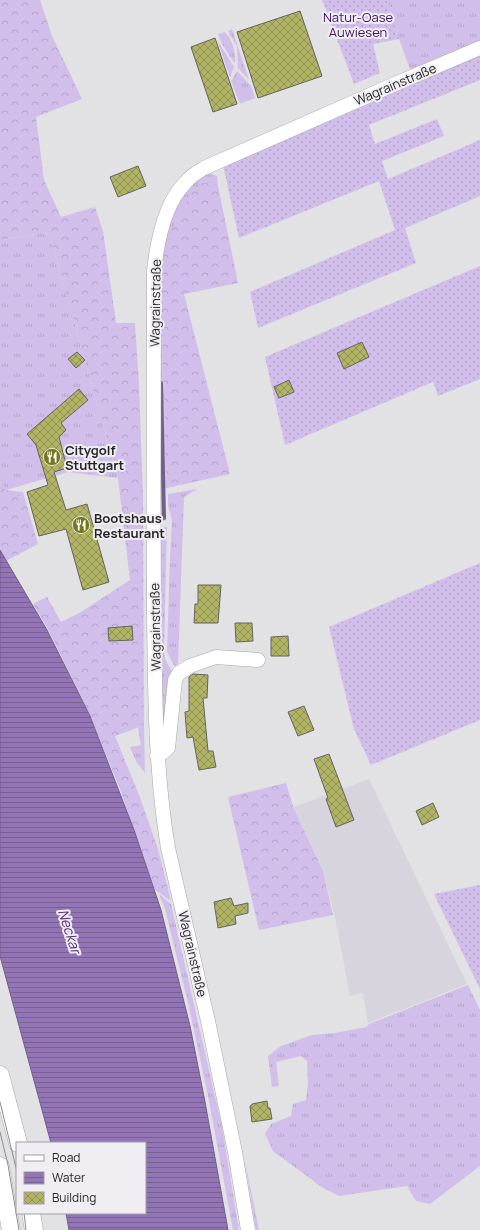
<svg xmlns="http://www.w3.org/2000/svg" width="480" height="1230" font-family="Manrope,sans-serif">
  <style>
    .built { fill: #d8d4de }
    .grass { fill: url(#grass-tufts) }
    .forest { fill: url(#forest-crowns) }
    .garden { fill: url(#garden-dots) }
    .water { fill: url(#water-rules); stroke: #725d8b }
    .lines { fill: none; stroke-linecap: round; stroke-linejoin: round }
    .stream { stroke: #725d8b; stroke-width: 4 }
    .building { fill: url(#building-cross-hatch); stroke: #646461 }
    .minor-casing { stroke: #a7a6a9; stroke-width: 15 }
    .major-casing { stroke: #a7a6a9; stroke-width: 19 }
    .minor { stroke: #fff; stroke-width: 14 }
    .major { stroke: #fff; stroke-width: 18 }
    .tram { stroke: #8b8a8d; stroke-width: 1 }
    .labels { text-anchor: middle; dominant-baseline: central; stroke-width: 4; stroke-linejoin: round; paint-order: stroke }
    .park-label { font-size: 13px; fill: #3f1363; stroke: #f0eef2 }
    .street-label { font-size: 13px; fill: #262527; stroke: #f0eef2 }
    .poi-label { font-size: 13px; font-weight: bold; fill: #262527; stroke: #f0eef2; text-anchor: start }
    .water-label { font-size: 14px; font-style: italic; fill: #572e7e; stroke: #f0eef2 }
  </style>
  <defs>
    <pattern id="grass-tufts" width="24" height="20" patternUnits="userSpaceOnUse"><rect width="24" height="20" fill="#d1beea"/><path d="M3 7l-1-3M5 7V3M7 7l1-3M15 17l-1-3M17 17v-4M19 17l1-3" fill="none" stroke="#b3a3c9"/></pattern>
    <pattern id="forest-crowns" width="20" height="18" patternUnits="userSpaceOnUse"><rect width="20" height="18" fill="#d1beea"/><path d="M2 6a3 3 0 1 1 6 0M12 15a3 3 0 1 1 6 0" fill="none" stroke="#b3a3c9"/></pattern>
    <pattern id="garden-dots" width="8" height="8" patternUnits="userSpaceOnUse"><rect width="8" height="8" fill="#d1beea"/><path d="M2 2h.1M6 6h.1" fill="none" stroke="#b3a3c9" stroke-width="1.8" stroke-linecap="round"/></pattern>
    <pattern id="water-rules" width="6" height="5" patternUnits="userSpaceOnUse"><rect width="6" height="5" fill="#9375b6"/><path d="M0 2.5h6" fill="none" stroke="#786094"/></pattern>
    <pattern id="building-cross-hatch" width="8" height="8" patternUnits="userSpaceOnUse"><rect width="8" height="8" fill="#b1b465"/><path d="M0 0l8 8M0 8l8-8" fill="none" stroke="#909253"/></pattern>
  </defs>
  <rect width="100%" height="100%" fill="#e2e1e4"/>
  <polygon class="built" points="369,779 467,984 368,1023 363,993 350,996 335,917 323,870 294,807"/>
  <g class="grass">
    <polygon points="387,0 480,0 480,42 411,72 399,39"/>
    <polygon points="232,29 249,80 238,68 237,47 228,31"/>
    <path d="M225,32C233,42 236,52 235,64L222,44L218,34Z"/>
    <polygon points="217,40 234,67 230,77"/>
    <polygon points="237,71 251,86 255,98 240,104 231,81"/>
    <polygon points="211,174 217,176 218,186 214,181 209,180 201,183 160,278 167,488 164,488 164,508 166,521 161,521 157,278 169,221 180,200 195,182 205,175"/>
    <polygon points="49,232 118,478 68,472 6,490 0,482 0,240"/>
    <polygon points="197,489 184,497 178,664 174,666 167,651 170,558 172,520 168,506 168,494"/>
    <polygon points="161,527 167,527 164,652 165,659 172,672 169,680 163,741"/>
    <polygon points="144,725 145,773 137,763 130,747 141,745 138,727"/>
    <polygon points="159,894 171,904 222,1127 239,1230 233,1230 209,1101 189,1007 165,909"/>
    <polygon points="468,985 480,1010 480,1166 430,1204 416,1201 407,1186 339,1196 323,1188 273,1151 265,1134 271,1124 291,1116 293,1104 306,1100 308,1084 307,1061 301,1056 276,1062 279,1086 272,1087 268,1056 281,1046 312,1035 335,1033 367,1027 369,1024"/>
    <polygon points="245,1161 259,1230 256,1230"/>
  </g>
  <g class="forest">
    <polygon points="0,0 40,0 52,36 82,99 36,117 44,180 61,217 95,207 103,231 116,323 135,323 139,384 143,497 144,725 115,736 139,795 158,849 171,901 154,889 120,789 90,715 48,629 33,604 47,597 61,622 81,612 130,580 118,478 49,232 0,240"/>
    <polygon points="209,180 214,181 218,186 238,283 184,294 230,474 167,488 160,278 165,248 176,219 189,197 201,183"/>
    <polygon points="0,482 6,490 23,492 38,544 6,561 0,550"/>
    <polygon points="286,783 293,806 323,871 333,915 259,930 228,797"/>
  </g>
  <g class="garden">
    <polygon points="322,0 387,0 399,39 373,44 380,73 354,84"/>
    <polygon points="480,55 480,80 369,125 375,144 437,119 444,136 382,161 388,179 480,140 480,196 405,228 416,263 258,328 250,292 395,230 379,181 239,238 223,165"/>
    <polygon points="480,266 480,379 438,396 433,382 285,445 265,357"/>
    <polygon points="480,563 480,720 371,765 354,729 329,627"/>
    <polygon points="480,885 480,989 434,894"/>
  </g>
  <polygon class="water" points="0,550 47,630 90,716 134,830 161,910 190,1026 205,1102 228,1230 69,1230 66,1213 145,1213 145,1143 51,1143 0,956"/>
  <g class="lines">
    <polyline class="stream" points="161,383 164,518"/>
  </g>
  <g class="building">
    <polygon points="300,11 322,76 258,98 237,32"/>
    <polygon points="215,38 237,104 213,112 191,47"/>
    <polygon points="138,166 146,186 118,197 110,177"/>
    <polygon points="362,342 369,357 344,369 337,353"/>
    <polygon points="77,352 85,360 76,368 68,359"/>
    <polygon points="289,380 294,392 279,398 274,387"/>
    <polygon points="79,389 88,400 61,423 66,430 59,437 67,468 54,472 66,510 87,504 109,582 83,590 66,529 39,536 27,492 48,485 36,445 27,434"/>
    <polygon points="198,585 221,585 218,623 194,623 195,604 198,604"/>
    <polygon points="235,623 252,623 253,641 236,642"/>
    <polygon points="132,626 133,640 109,641 108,628"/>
    <polygon points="288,636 289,656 271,656 271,637"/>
    <polygon points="193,674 208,675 207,698 203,698 208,751 213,751 216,767 199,770 193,737 187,738 185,712 189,711 189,677"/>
    <polygon points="304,706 314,730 298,736 288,712"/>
    <polygon points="329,754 354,820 336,827 326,799 328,798 314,759"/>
    <polygon points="433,803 439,817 422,825 416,811"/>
    <polygon points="231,898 234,906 248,903 248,913 235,916 236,924 218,928 214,902"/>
    <polygon points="267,1101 268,1108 270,1108 272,1119 252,1122 250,1106 252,1105 252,1104"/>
  </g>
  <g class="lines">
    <defs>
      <g id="minor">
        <polyline points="157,756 165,751 168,748 175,680 179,673 190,666 216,657 258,660"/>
        <path d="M248,1230L235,1152L208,1021L168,848C155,770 155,692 154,613C153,499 154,385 154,271C157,243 164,204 185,183C190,177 197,172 204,168L395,84L480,48"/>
      </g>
      <g id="major">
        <polyline points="0,1075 18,1143"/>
        <polyline points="0,1166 11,1230"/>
        <polyline points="31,1213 34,1230"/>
      </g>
    </defs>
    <use href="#minor" class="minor-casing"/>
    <use href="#major" class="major-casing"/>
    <use href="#minor" class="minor"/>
    <use href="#major" class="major"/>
    <g class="tram">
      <polyline points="0,1102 17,1172"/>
      <polyline points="0,1132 8,1165 19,1230"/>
      <polyline points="24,1213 26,1230"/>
    </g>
  </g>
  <defs>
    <symbol id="restaurant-disc" viewBox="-11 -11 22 22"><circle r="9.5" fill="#76781f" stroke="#f0eef2"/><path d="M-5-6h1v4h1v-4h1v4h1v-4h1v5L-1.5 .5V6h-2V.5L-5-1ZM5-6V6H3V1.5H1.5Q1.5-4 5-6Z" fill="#fff"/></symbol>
  </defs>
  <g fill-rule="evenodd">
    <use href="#restaurant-disc" x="42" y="447" width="20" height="20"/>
    <use href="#restaurant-disc" x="71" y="515" width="20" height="20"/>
  </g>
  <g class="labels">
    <g class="park-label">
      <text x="358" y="17">Natur-Oase<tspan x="358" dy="15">Auwiesen</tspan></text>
    </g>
    <g class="street-label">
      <text transform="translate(395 84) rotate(-23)">Wagrainstraße</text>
      <text transform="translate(155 303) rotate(-89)">Wagrainstraße</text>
      <text transform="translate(155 627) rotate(-91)">Wagrainstraße</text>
      <text transform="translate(193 954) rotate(77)">Wagrainstraße</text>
    </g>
    <g class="poi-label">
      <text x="65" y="450">Citygolf<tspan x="65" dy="15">Stuttgart</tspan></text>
      <text x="94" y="518">Bootshaus<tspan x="94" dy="15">Restaurant</tspan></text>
    </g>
    <g class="water-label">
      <text transform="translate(70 931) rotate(72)">Neckar</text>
    </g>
  </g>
  <rect x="16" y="1142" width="130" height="72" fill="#f0eef2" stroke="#9f9ea1"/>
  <rect x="24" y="1155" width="20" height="6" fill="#ffffff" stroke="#9f9ea1"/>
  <text x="52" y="1162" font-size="12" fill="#262527">Road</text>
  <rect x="24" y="1172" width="20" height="12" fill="url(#water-rules)" stroke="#9f9ea1"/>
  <text x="52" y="1182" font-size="12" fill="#262527">Water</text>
  <rect x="24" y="1192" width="20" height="12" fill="url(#building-cross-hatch)" stroke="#9f9ea1"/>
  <text x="52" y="1202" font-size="12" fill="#262527">Building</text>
</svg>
